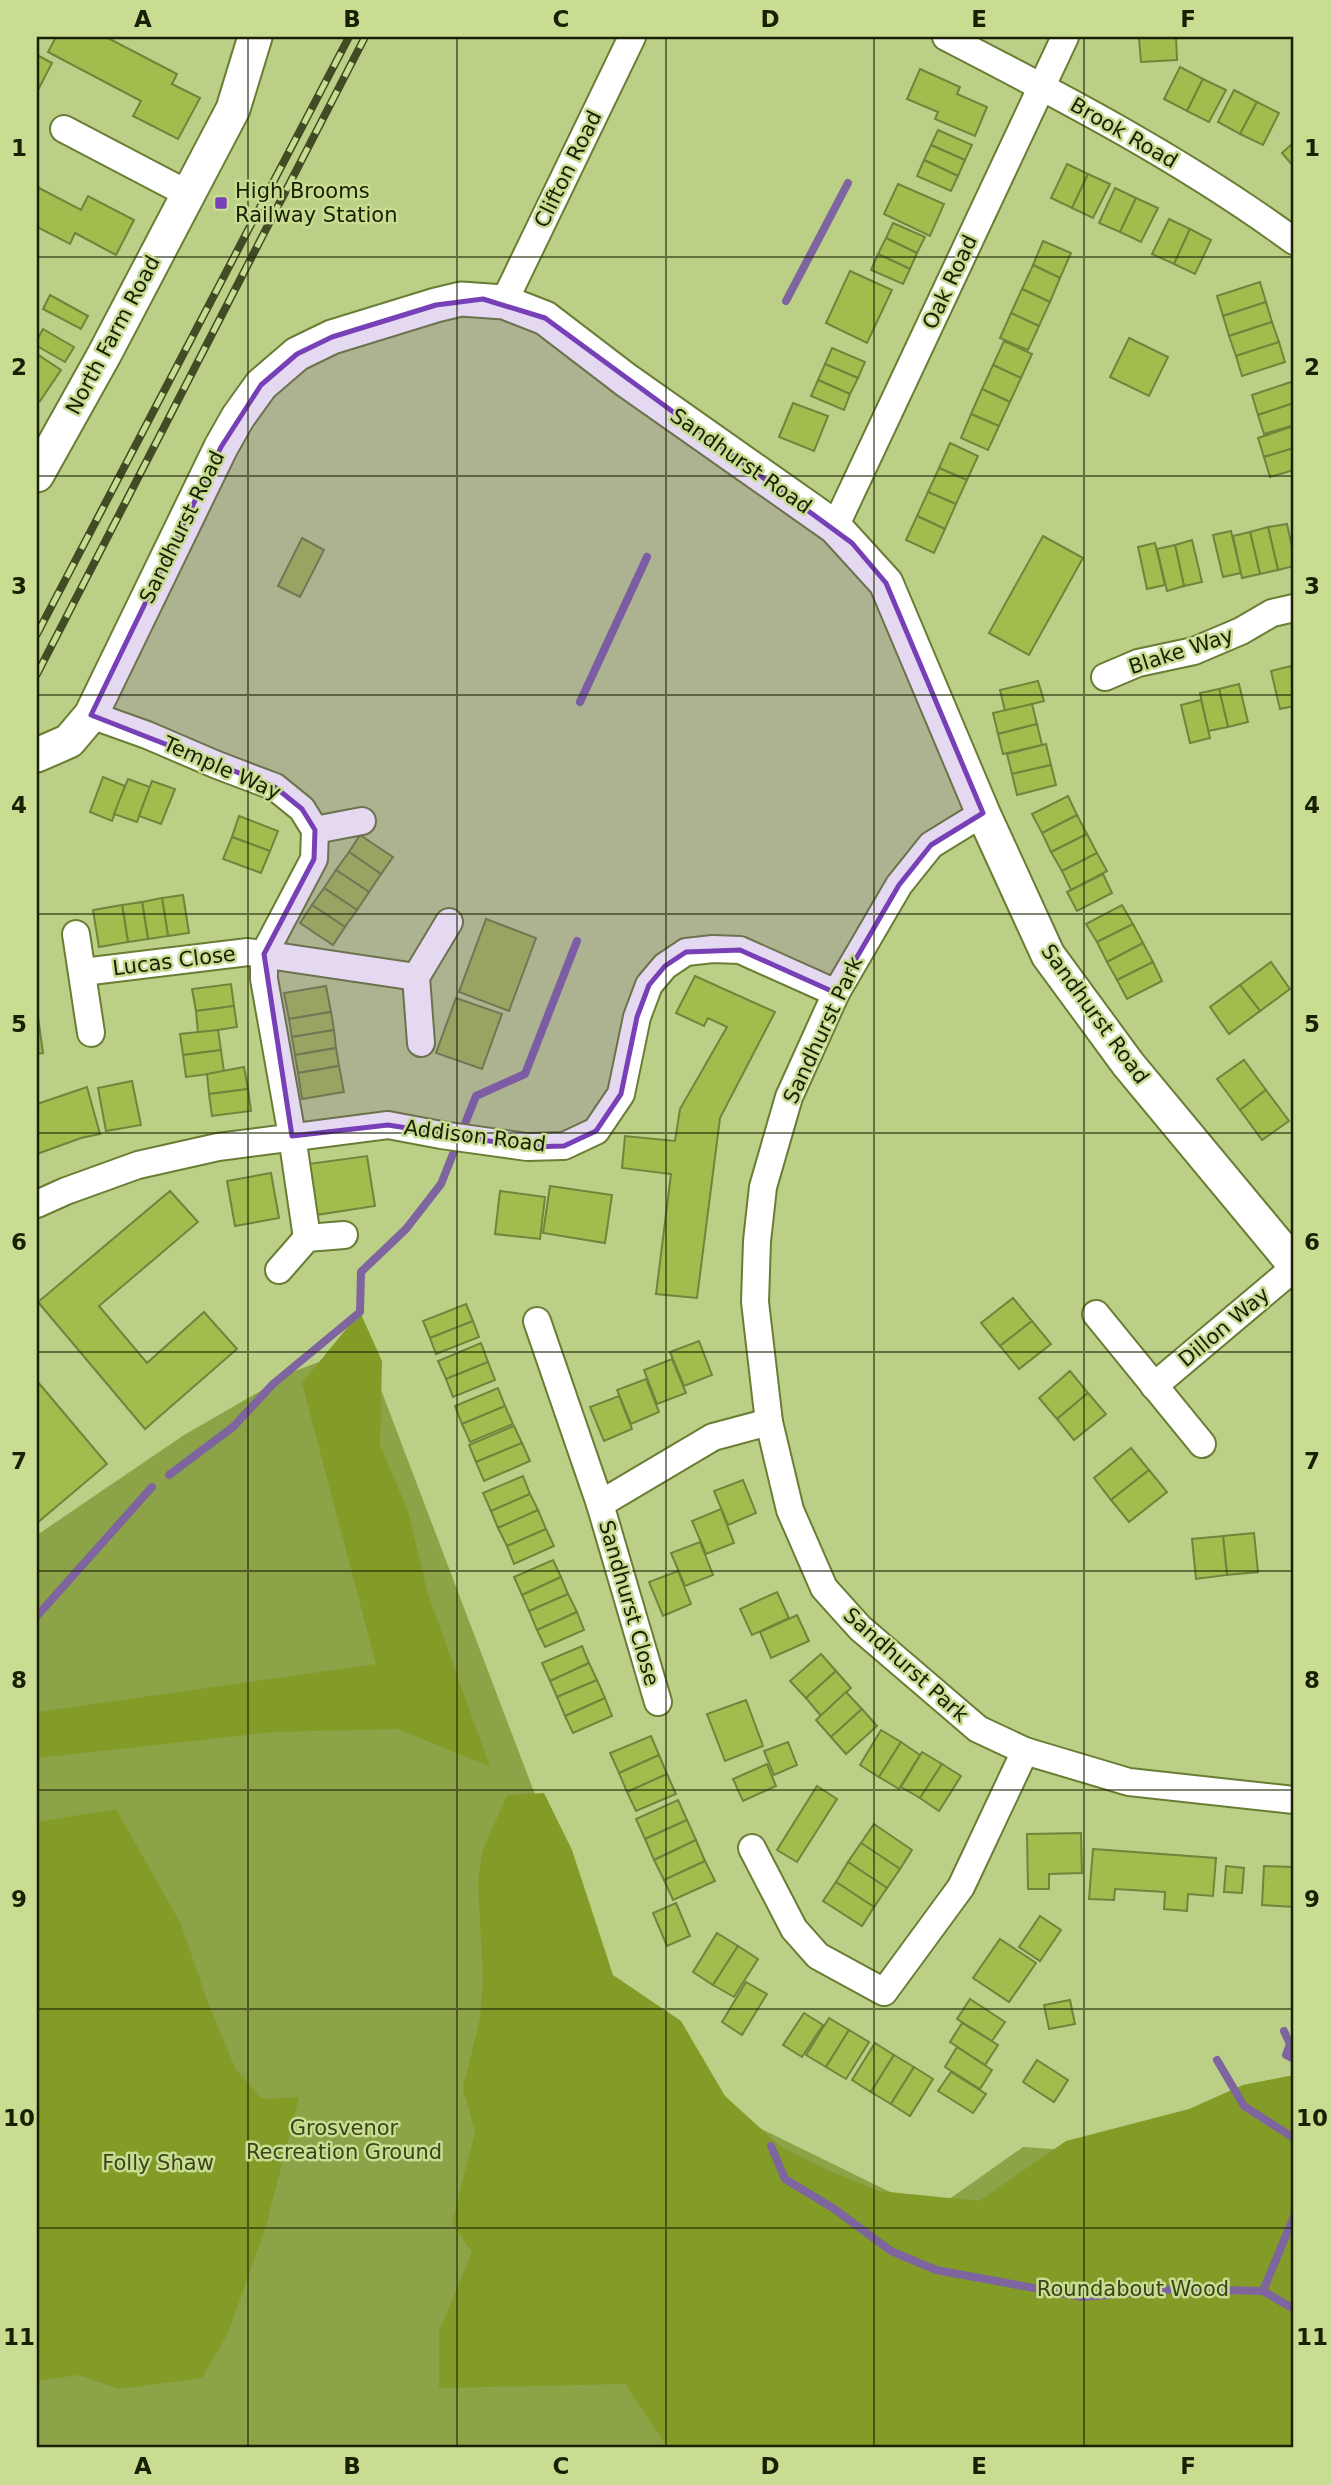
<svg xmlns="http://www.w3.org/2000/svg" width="1331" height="2485" font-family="'DejaVu Sans',sans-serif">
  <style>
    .green { fill: #8ca348 }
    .forest { fill: #829c27 }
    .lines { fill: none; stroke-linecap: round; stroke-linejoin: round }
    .stream { stroke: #7e659f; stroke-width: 8 }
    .building { fill: #a1bd4d; stroke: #71843c; stroke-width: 2 }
    .minor-casing { stroke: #6a7d34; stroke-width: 30 }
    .tertiary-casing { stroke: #6a7d34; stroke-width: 37 }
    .minor { stroke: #fff; stroke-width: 26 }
    .tertiary { stroke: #fff; stroke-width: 33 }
    .rail-casing { stroke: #424c24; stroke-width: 8 }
    .rail { stroke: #c8dd92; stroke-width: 5; stroke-dasharray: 16; stroke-linecap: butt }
    .marked { fill: #7740b7; fill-opacity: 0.2; stroke: #7740b7; stroke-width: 5; stroke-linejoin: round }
    .grid { fill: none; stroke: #192003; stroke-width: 2; stroke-opacity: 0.55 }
    .poi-dot { fill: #7740b7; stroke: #c8dd92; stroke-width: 2.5 }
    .labels { text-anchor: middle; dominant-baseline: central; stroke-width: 5; stroke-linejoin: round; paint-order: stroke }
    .street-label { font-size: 21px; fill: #192003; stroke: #c8dd92 }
    .poi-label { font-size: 21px; fill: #192003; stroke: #c8dd92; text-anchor: start }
    .park-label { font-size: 21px; fill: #394417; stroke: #c8dd92 }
    .neatline { fill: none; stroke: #192003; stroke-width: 2.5 }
    .grid-label { font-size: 23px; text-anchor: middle; font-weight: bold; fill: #192003 }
  </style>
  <rect width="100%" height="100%" fill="#bbd086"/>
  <polygon class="green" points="364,1345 606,1981 678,2088 931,2212 1023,2147 1294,2165 1294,2448 37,2448 37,1535 184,1435 295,1371"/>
  <g class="forest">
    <polygon points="360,1312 382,1361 380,1445 408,1511 428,1594 490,1767 398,1729 274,1732 37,1758 37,1712 376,1664 302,1383"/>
    <polygon points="544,1793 572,1850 613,1975 681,2021 725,2096 780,2146 825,2169 879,2191 979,2201 1066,2141 1189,2109 1243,2085 1294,2075 1294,2448 668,2448 625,2384 439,2388 439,2331 472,2252 452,2223 475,2132 463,2088 480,2019 483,1979 478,1883 482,1852 507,1795"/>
    <polygon points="116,1809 181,1924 208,2003 236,2070 262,2099 299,2097 266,2226 228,2333 202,2378 119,2389 78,2375 37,2381 37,1822"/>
  </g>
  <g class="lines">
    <g class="stream">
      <polyline points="786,301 848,183"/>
      <polyline points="580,702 647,557"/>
      <polyline points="169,1475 233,1427 273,1384 360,1312 361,1272 406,1229 441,1184 476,1096 525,1074 577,941"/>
      <polyline points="37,1616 152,1487"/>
      <polyline points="1284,2031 1290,2044 1286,2055 1294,2059"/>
      <polyline points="1217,2060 1244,2106 1294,2138"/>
      <polyline points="771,2146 785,2179 833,2208 891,2251 936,2270 1083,2297 1178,2289 1263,2291 1294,2309"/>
      <polyline points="1263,2291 1294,2216"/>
    </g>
  </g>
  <g class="building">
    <polygon points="56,37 106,37 177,74 172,84 200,98 178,139 133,116 141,101 48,52"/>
    <polygon points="1176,37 1177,60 1141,62 1139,38"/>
    <polygon points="37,55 52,63 37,92"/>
    <polygon points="1180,67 1203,79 1187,111 1164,99"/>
    <polygon points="920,69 960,87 957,94 987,107 975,136 935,119 938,112 907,99"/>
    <polygon points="1203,79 1226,90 1209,122 1187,111"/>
    <polygon points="1234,90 1257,102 1240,134 1218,122"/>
    <polygon points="1257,102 1279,113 1263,145 1240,134"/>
    <polygon points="938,130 972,145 965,160 931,145"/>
    <polygon points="1294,142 1294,167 1282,153"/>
    <polygon points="931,145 965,160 958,176 924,160"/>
    <polygon points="924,160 958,176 951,191 917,176"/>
    <polygon points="1067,164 1088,174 1072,208 1051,198"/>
    <polygon points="1088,174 1110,184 1093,218 1072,208"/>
    <polygon points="898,184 944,204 930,236 884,214"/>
    <polygon points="39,188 81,210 88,196 134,220 116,255 75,233 70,244 37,227 37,193"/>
    <polygon points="1115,188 1136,198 1120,232 1099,223"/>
    <polygon points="1136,198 1158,208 1141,242 1120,232"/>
    <polygon points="1169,219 1190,229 1174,264 1152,254"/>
    <polygon points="893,223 925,237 917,253 886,238"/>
    <polygon points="1190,229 1211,240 1195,274 1174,264"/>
    <polygon points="886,238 917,253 910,269 878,254"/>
    <polygon points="1043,241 1071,253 1060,278 1033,265"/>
    <polygon points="878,254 910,269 903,284 871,270"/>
    <polygon points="1033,265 1060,278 1050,302 1022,289"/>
    <polygon points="850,271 892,290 867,343 826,323"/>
    <polygon points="1260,282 1266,302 1223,316 1217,296"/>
    <polygon points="1022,289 1050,302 1039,326 1011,313"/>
    <polygon points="50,295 88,316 81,329 43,309"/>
    <polygon points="1266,302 1272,322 1229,336 1223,316"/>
    <polygon points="1011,313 1039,326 1028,350 1000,338"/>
    <polygon points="1272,322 1279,342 1236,356 1229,336"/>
    <polygon points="43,329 74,347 65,362 37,346 37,340"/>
    <polygon points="1129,338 1168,357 1149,396 1110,377"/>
    <polygon points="1004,341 1032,354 1021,378 993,365"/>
    <polygon points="1279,342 1285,362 1242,376 1236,356"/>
    <polygon points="832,348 865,362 858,378 825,364"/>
    <polygon points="37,354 61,370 40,401 37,399"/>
    <polygon points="825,364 858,378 850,394 818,380"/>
    <polygon points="993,365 1021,378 1010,402 982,389"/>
    <polygon points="818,380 850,394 844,410 811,396"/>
    <polygon points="1294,381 1294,403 1258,415 1252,395"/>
    <polygon points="982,389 1010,402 999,426 971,414"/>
    <polygon points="793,403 828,416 814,451 779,437"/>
    <polygon points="1294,403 1294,425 1264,434 1258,415"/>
    <polygon points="971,414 999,426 988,450 961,438"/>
    <polygon points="1294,426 1294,448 1264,457 1258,438"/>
    <polygon points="950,443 978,456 967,480 939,468"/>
    <polygon points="1294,448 1294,470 1270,477 1264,457"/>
    <polygon points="939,468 967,480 956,504 928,492"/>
    <polygon points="928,492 956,504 945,529 917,516"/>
    <polygon points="917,516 945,529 934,553 906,540"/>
    <polygon points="1287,524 1294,556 1294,566 1278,570 1268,527"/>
    <polygon points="1268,527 1278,570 1260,574 1250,532"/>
    <polygon points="1231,531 1241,573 1223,577 1213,535"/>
    <polygon points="1250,532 1260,574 1242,578 1233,536"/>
    <polygon points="1043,536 1083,558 1029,655 989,633"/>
    <polygon points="302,538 324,550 300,597 278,586"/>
    <polygon points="1192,540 1202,582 1184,586 1175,545"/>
    <polygon points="1155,543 1165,585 1147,589 1138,547"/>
    <polygon points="1175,545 1184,586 1167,591 1157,549"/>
    <polygon points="1291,666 1294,681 1294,706 1280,709 1271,671"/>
    <polygon points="1038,681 1044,701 1005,711 1000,690"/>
    <polygon points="1239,684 1248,722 1228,727 1219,689"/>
    <polygon points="1219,689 1228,727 1208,731 1200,693"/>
    <polygon points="1201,700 1210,738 1190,743 1181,705"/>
    <polygon points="1032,704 1037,724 998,734 993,713"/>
    <polygon points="1037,724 1042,745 1003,754 998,734"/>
    <polygon points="1046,744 1051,765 1012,774 1007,754"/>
    <polygon points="1051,765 1056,785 1017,795 1012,774"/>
    <polygon points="103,777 125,786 112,821 90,812"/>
    <polygon points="128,779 150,787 137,822 114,814"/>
    <polygon points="152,781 175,789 161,824 139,816"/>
    <polygon points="1068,796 1077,815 1042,833 1032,814"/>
    <polygon points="1077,815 1087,834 1051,852 1042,833"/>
    <polygon points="239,816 278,831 270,851 232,837"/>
    <polygon points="1087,834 1097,853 1062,871 1051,852"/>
    <polygon points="360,835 393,857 381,874 349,852"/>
    <polygon points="232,837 270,851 261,873 223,859"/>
    <polygon points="349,852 381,874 369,892 336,870"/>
    <polygon points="1097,853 1107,871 1071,890 1062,871"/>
    <polygon points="336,870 369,892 357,910 324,888"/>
    <polygon points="1103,874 1112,893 1077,911 1067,892"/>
    <polygon points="324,888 357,910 345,927 312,905"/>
    <polygon points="183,895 189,933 168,936 162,898"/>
    <polygon points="162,898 168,936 148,939 142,902"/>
    <polygon points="142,902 148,939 128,942 122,905"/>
    <polygon points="122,905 128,942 99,947 93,910"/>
    <polygon points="312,905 345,927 333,945 300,923"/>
    <polygon points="1122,905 1133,924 1097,942 1086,924"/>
    <polygon points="486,919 536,938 509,1011 459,992"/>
    <polygon points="1133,924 1143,943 1107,962 1097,942"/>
    <polygon points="1143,943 1153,962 1117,980 1107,962"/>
    <polygon points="1153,962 1162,981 1127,999 1117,980"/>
    <polygon points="1271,962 1290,989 1260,1011 1240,985"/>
    <polygon points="695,976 775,1012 720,1118 697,1298 656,1294 671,1174 622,1168 625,1136 675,1141 680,1109 727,1027 708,1018 704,1026 676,1013"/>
    <polygon points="231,984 234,1006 196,1011 192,989"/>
    <polygon points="1240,985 1260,1011 1229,1034 1210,1007"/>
    <polygon points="326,986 331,1012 289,1019 284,993"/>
    <polygon points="456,998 502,1014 482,1069 436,1053"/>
    <polygon points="234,1006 237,1027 198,1033 196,1011"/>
    <polygon points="37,1010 43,1053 37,1054"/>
    <polygon points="331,1012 334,1030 292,1037 289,1019"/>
    <polygon points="218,1030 221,1050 183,1055 180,1034"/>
    <polygon points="334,1030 336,1048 295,1055 292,1037"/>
    <polygon points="336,1048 339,1066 298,1073 295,1055"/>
    <polygon points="221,1050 224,1072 186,1077 183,1055"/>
    <polygon points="1244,1060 1266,1090 1240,1110 1217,1079"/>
    <polygon points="339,1066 344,1092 302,1099 298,1073"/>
    <polygon points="244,1067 248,1089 209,1094 207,1074"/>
    <polygon points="132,1081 141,1125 106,1131 98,1088"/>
    <polygon points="87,1087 100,1134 81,1138 37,1154 37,1104"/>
    <polygon points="248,1089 251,1111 212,1116 209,1094"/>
    <polygon points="1266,1090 1289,1121 1262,1140 1240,1110"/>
    <polygon points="367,1156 375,1206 316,1215 308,1164"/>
    <polygon points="271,1173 279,1218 235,1226 227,1181"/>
    <polygon points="550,1186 612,1195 605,1243 543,1233"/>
    <polygon points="170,1191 198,1222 99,1306 147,1363 204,1312 237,1349 145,1429 38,1302"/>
    <polygon points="500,1191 545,1197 540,1239 495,1234"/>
    <polygon points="1013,1298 1032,1321 1000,1346 981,1323"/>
    <polygon points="466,1304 473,1321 430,1338 423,1321"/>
    <polygon points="473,1321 479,1337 436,1354 430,1338"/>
    <polygon points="1032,1321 1051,1344 1019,1369 1000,1346"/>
    <polygon points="699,1341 712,1375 684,1386 670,1352"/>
    <polygon points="481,1343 488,1362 446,1379 438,1361"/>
    <polygon points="672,1359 686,1393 657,1404 644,1370"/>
    <polygon points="488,1362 495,1380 453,1397 446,1379"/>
    <polygon points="1070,1371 1088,1393 1057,1419 1039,1398"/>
    <polygon points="646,1379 659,1412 631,1424 617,1390"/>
    <polygon points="37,1381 107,1464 37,1523"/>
    <polygon points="498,1388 505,1406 462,1424 455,1406"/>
    <polygon points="1088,1393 1106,1414 1074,1440 1057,1419"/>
    <polygon points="619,1396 632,1429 604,1441 590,1407"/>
    <polygon points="505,1406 513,1424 470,1442 462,1424"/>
    <polygon points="514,1426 522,1443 476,1462 469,1445"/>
    <polygon points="522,1443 530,1461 484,1481 476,1462"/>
    <polygon points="1131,1448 1149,1470 1111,1500 1094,1478"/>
    <polygon points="1149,1470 1167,1492 1129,1522 1111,1500"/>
    <polygon points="523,1476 530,1494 491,1511 483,1493"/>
    <polygon points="743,1480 756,1513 728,1525 714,1491"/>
    <polygon points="530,1494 538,1510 498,1528 491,1511"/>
    <polygon points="721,1509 734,1543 706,1554 692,1521"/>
    <polygon points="538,1510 546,1529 507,1546 498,1528"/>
    <polygon points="546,1529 554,1546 514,1564 507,1546"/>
    <polygon points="1254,1533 1258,1572 1227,1575 1223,1536"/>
    <polygon points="1223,1536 1227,1575 1196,1579 1192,1539"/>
    <polygon points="700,1542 713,1575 685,1586 671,1553"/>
    <polygon points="553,1560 561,1577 522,1595 514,1577"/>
    <polygon points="678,1571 691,1604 663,1616 649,1582"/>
    <polygon points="561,1577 568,1594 529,1611 522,1595"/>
    <polygon points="777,1592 789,1618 752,1635 740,1609"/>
    <polygon points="568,1594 577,1612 537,1630 529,1611"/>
    <polygon points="577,1612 584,1630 545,1647 537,1630"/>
    <polygon points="797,1615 809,1641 771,1658 760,1632"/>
    <polygon points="582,1646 589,1663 550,1681 542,1663"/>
    <polygon points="821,1654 836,1671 806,1698 790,1681"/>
    <polygon points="589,1663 597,1680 557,1697 550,1681"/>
    <polygon points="836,1671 851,1688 821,1716 806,1698"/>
    <polygon points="597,1680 605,1698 565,1716 557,1697"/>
    <polygon points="846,1692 862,1709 831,1737 816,1720"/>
    <polygon points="605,1698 612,1716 573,1733 565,1716"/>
    <polygon points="746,1700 763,1746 725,1761 707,1714"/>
    <polygon points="862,1709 877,1726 846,1754 831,1737"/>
    <polygon points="881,1730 901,1742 879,1777 860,1765"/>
    <polygon points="651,1736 659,1755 619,1773 610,1753"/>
    <polygon points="788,1742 797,1765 774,1775 764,1751"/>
    <polygon points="901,1742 920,1755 899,1789 879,1777"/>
    <polygon points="922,1752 942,1764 920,1798 901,1787"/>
    <polygon points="659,1755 667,1774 627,1792 619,1773"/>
    <polygon points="767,1764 776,1786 743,1801 733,1779"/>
    <polygon points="942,1764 961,1776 939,1811 920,1798"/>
    <polygon points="667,1774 676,1794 636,1811 627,1792"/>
    <polygon points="817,1786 837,1799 797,1862 777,1850"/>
    <polygon points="678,1800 687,1820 645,1839 636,1819"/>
    <polygon points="687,1820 696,1840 654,1860 645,1839"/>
    <polygon points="874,1824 912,1850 900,1869 861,1843"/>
    <polygon points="1081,1833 1082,1873 1049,1874 1049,1889 1028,1889 1027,1834"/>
    <polygon points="696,1840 705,1861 664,1880 654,1860"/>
    <polygon points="861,1843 900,1869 887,1888 848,1862"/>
    <polygon points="1093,1849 1216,1858 1213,1896 1188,1894 1187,1911 1164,1909 1165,1892 1115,1889 1114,1900 1089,1899"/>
    <polygon points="705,1861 715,1881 673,1900 664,1880"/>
    <polygon points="848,1862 887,1888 874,1907 836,1882"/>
    <polygon points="1226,1866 1244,1868 1242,1893 1224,1892"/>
    <polygon points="1264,1866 1294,1867 1294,1907 1262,1905"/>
    <polygon points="836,1882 874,1907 862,1926 823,1901"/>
    <polygon points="676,1903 690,1936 667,1946 653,1913"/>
    <polygon points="1040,1916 1061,1930 1040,1961 1019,1947"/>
    <polygon points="717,1933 738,1946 713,1985 693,1972"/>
    <polygon points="1000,1939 1036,1963 1009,2002 973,1978"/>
    <polygon points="738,1946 758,1959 734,1997 713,1985"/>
    <polygon points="746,1982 767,1994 742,2035 722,2022"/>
    <polygon points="970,1999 1005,2022 992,2041 957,2019"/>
    <polygon points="1070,2000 1075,2024 1049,2029 1044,2005"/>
    <polygon points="804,2013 823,2025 802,2057 783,2045"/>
    <polygon points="829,2018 849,2030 826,2067 806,2055"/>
    <polygon points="962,2023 998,2045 985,2065 950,2042"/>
    <polygon points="849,2030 869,2042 846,2079 826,2067"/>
    <polygon points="875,2043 894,2055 871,2092 852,2080"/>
    <polygon points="957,2047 992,2070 980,2089 945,2067"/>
    <polygon points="894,2055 914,2067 891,2104 871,2092"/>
    <polygon points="1037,2060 1068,2080 1054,2102 1023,2082"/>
    <polygon points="914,2067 933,2079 910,2116 891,2104"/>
    <polygon points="951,2072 986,2094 973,2113 938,2091"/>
  </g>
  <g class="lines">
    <defs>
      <g id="minor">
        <path d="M946,37C1066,99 1185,161 1294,241"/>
        <polyline points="64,129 188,194"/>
        <polyline points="504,302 632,37"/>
        <polyline points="835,527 1065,37"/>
        <polyline points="1105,677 1138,663 1194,651 1241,631 1272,613 1294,608"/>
        <polyline points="91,715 147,735 217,765 275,787 302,809 315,830 314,859 264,954 264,979 292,1136 307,1238"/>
        <polyline points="983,813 931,845 899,885 836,993 789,1097 763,1187 757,1241 755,1302 769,1422 790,1510 824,1588 860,1628 978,1729 1025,1751 1129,1782 1294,1800"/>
        <polyline points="315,830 362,821"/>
        <polyline points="76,934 91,1033"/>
        <polyline points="83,972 248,952 416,977"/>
        <polyline points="421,1043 416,977 449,922"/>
        <polyline points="37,1204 66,1191 138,1165 218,1147 388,1125 441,1135 527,1147 564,1146 596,1131 621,1094 637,1017 649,985 665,966 686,952 713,949 740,950 836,993"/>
        <polyline points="279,1270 307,1238 344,1235"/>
        <polyline points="1096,1314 1202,1444"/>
        <polyline points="537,1321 600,1504 658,1702"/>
        <polyline points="1154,1386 1294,1268"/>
        <polyline points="600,1504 713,1437 769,1422"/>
        <polyline points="752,1848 794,1929 818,1956 884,1992 961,1887 1025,1751"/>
      </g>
      <g id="tertiary">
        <polyline points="37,475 104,355 233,109 255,37"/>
        <polyline points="37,755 69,741 91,715 221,447 238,417 261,385 297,354 332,337 436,305 461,299 504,302 545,318 626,380 835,527 886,583 983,813 1048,955 1128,1064 1294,1264"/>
      </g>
    </defs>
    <use href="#minor" class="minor-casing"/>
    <use href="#tertiary" class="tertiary-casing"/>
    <use href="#minor" class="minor"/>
    <use href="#tertiary" class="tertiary"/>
    <defs>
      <g id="rail">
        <polyline points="37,634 349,37"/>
        <polyline points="37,674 365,37"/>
      </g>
    </defs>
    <use href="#rail" class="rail-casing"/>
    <use href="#rail" class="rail"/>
  </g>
  <path class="marked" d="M483,299L545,318L852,543L886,583L983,813L931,845L899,885L836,993L740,950L686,952L665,966L649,985L637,1017L621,1094L596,1131L564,1146L527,1147L388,1125L292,1136L264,954L314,859L315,830L302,809L275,787L91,715L221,447L261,385L297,354L332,337L436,305Z"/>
  <path class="grid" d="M248,37V2448M457,37V2448M666,37V2448M874,37V2448M1084,37V2448M37,257H1294M37,476H1294M37,695H1294M37,914H1294M37,1133H1294M37,1352H1294M37,1571H1294M37,1790H1294M37,2009H1294M37,2228H1294"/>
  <rect class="poi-dot" x="214" y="196" width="14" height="14" rx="3.5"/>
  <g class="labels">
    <g class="street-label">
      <text transform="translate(1124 133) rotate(30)">Brook Road</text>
      <text transform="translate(568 169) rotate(-64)">Clifton Road</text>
      <text transform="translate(950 282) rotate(-65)">Oak Road</text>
      <text transform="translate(113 335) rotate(-62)">North Farm Road</text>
      <text transform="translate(741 461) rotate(35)">Sandhurst Road</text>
      <text transform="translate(182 527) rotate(-64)">Sandhurst Road</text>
      <text transform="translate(1181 651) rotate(-18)">Blake Way</text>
      <text transform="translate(222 768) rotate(24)">Temple Way</text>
      <text transform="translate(174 961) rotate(-7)">Lucas Close</text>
      <text transform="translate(1095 1014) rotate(54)">Sandhurst Road</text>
      <text transform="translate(823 1030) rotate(-65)">Sandhurst Park</text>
      <text transform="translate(475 1136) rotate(7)">Addison Road</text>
      <text transform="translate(1224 1327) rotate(-40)">Dillon Way</text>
      <text transform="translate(629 1603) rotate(74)">Sandhurst Close</text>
      <text transform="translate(906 1665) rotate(42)">Sandhurst Park</text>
    </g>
    <g class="poi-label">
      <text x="235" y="191">High Brooms<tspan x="235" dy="24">Railway Station</tspan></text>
    </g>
    <g class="park-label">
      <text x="344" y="2128">Grosvenor<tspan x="344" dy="24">Recreation Ground</tspan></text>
      <text x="158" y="2163">Folly Shaw</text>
      <text x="1133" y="2289">Roundabout Wood</text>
    </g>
  </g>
  <rect width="1331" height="2485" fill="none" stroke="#c8dd92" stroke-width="77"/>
  <rect x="38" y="38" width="1254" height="2408" class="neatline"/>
  <g class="grid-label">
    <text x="143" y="27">A</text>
    <text x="352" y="27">B</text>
    <text x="561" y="27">C</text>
    <text x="770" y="27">D</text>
    <text x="979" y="27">E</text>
    <text x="1188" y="27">F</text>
    <text x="19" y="156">1</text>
    <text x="1312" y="156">1</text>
    <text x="19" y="375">2</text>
    <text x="1312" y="375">2</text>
    <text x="19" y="594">3</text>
    <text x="1312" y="594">3</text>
    <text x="19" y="813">4</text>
    <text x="1312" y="813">4</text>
    <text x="19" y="1032">5</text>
    <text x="1312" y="1032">5</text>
    <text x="19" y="1250">6</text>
    <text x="1312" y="1250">6</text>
    <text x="19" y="1469">7</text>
    <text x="1312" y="1469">7</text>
    <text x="19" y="1688">8</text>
    <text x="1312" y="1688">8</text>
    <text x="19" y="1907">9</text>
    <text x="1312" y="1907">9</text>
    <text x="19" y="2126">10</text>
    <text x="1312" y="2126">10</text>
    <text x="19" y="2345">11</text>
    <text x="1312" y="2345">11</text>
    <text x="143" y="2474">A</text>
    <text x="352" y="2474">B</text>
    <text x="561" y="2474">C</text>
    <text x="770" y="2474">D</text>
    <text x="979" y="2474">E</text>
    <text x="1188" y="2474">F</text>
  </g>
</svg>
